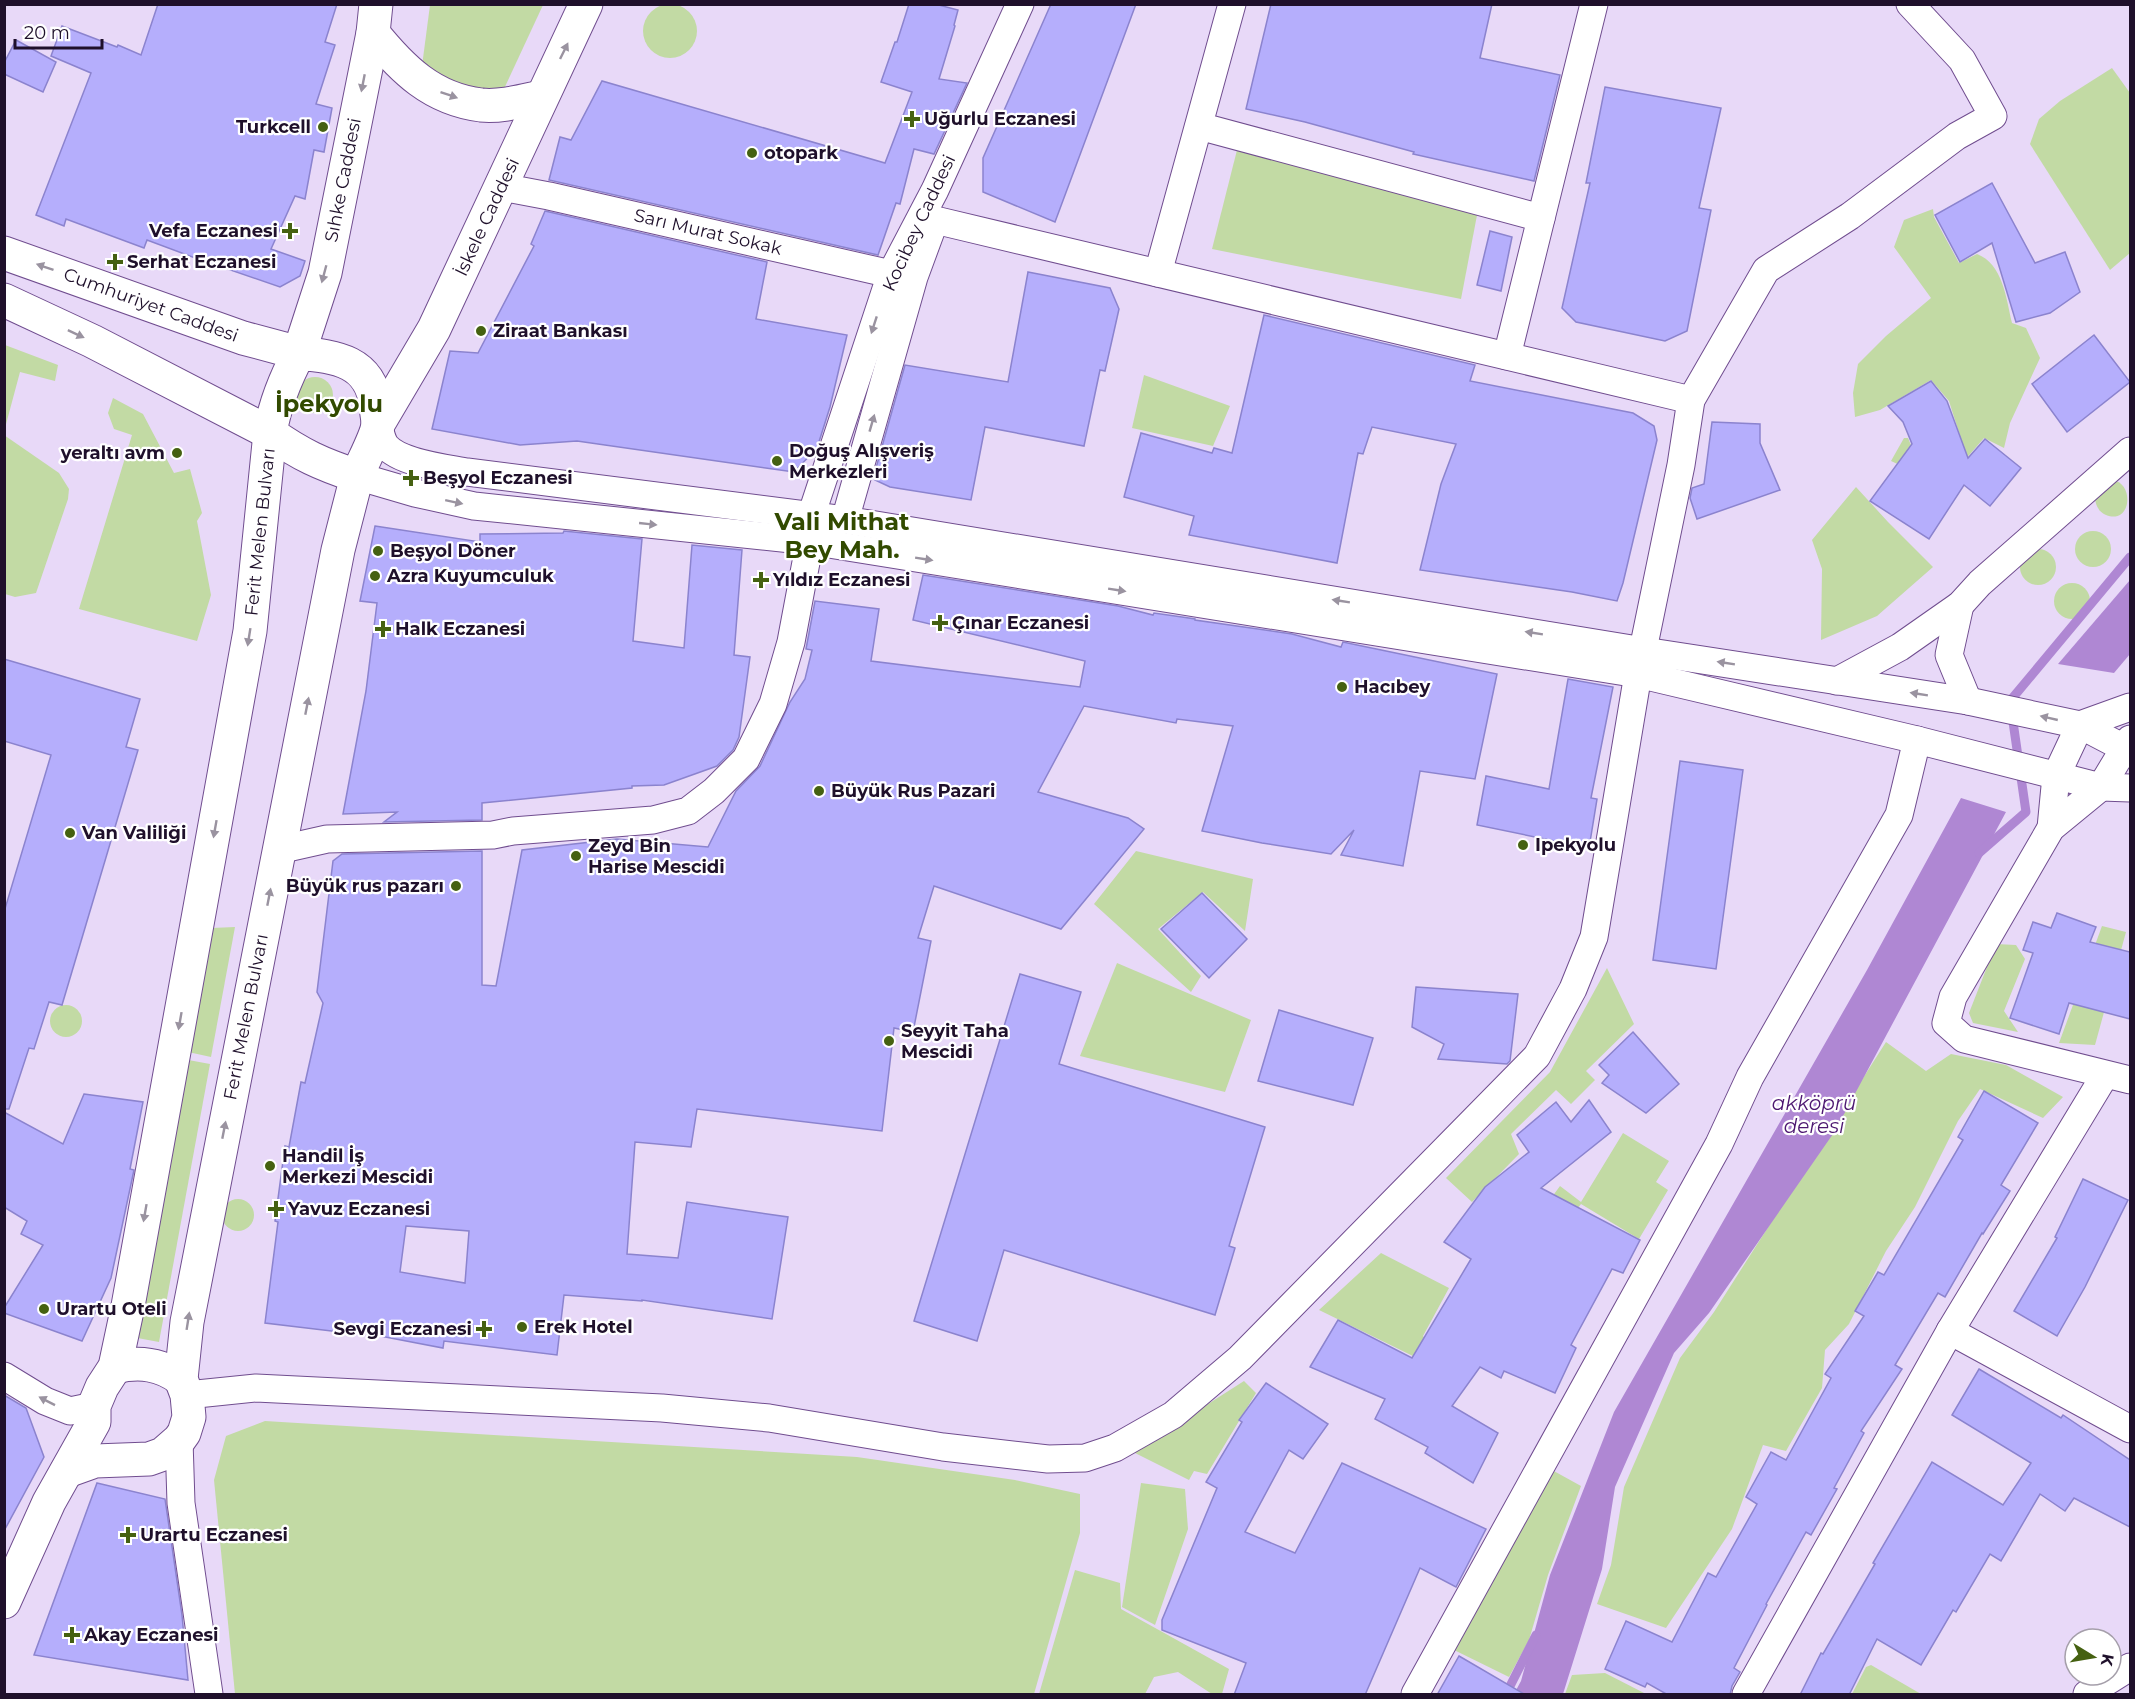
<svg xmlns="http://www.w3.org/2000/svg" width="2135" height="1699" font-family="Montserrat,sans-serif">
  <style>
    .green { fill: #c2daa4 }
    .water { fill: #af87d3 }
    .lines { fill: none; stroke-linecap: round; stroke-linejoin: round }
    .stream { stroke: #af87d3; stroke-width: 9 }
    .building { fill: #b5aefc; stroke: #8b83ce; stroke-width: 1.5; fill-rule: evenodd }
    .street-casing { stroke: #704d8f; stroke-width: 29 }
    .secondary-casing { stroke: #704d8f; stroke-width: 35 }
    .primary-casing { stroke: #704d8f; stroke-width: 35 }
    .street { stroke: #fff; stroke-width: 27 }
    .secondary { stroke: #fff; stroke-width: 33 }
    .primary { stroke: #fff; stroke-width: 33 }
    .oneway { fill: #9a93a0 }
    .poi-dot { fill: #456111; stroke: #fff; stroke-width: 2 }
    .labels { text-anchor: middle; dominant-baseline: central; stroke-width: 4.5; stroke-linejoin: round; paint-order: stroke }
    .poi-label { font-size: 18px; font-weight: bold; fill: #1f102b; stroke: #fff; text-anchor: start }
    .street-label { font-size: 18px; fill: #1f102b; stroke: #fff }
    .water-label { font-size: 20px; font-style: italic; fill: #4c1670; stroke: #fff }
    .district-label { font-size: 24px; font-weight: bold; fill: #324a00; stroke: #fff }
  </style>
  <rect width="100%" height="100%" fill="#e8d9f8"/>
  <g class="green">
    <circle cx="670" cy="31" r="27"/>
    <polygon points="430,5 543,5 503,91 465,92 422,66"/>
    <polygon points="2112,68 2130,93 2130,253 2110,270 2030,144 2039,119 2060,101"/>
    <polygon points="1237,150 1478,210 1461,299 1212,249"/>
    <path d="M1933,209L1934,217L1959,263L1977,254C2003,264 2006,298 2012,323L2026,328L2040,358L2010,423L2004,448L1984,438L1943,485L1891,461L1904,438H1908L1916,457L1960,436L1949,401L1931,380L1880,410L1855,417L1853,393L1858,364L1886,336L1931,298L1894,247L1904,220Z"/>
    <polygon points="5,345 58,365 55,381 20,372 5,428"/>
    <polygon points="1144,375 1230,406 1213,446 1132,428"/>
    <circle cx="315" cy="395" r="18"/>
    <polygon points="113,398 143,414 174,473 190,469 202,513 197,521 211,595 197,641 79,609 132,435 114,429 108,413"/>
    <polygon points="4,435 59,473 69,489 68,499 36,593 15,597 5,594"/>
    <path d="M2113,480C2135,484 2131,525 2106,515C2099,512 2096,506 2095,499Z"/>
    <polygon points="1856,487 1888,522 1933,567 1877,616 1821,640 1822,569 1812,540"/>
    <circle cx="2093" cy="549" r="18"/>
    <circle cx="2038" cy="567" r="18"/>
    <circle cx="2072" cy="601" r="18"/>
    <polygon points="1136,851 1253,879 1245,931 1203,892 1158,929 1201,976 1191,992 1094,904"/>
    <polygon points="2102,926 2126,932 2095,1045 2059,1043"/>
    <polygon points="235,927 211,1057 188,1052 212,928"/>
    <polygon points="1996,944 2016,945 2025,959 2004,1011 2018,1032 1973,1023 1969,1013"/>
    <polygon points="1117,963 1251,1020 1225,1092 1080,1056"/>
    <polygon points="1607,968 1634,1024 1586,1071 1595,1080 1571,1104 1556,1090 1511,1134 1519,1154 1472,1202 1446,1178 1550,1072"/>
    <circle cx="66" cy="1021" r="16"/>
    <polygon points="1886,1042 1926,1071 1951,1054 2006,1065 2063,1097 2043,1118 1980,1089 1958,1121 1915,1207 1886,1251 1849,1324 1825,1350 1822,1388 1786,1451 1763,1445 1732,1529 1666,1628 1597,1604 1611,1565 1624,1487 1680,1358 1714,1312"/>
    <polygon points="183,1059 210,1064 159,1342 132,1337"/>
    <polygon points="1623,1133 1669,1161 1656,1182 1668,1190 1639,1239 1581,1204 1551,1243 1530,1227 1560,1186 1581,1202"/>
    <circle cx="238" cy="1215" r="16"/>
    <polygon points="1381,1253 1449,1288 1423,1336 1434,1350 1417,1358 1319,1310"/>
    <polygon points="1244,1381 1256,1393 1207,1474 1194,1471 1189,1480 1133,1452"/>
    <polygon points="265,1421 857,1457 1015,1480 1080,1494 1080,1533 1034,1694 235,1694 214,1480 226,1436"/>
    <polygon points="1552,1470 1581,1486 1548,1575 1529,1640 1509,1677 1452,1649"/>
    <polygon points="1141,1483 1185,1489 1188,1529 1155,1625 1122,1607"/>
    <polygon points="1075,1570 1120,1583 1121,1609 1229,1669 1222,1694 1212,1694 1178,1672 1154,1677 1145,1694 1039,1694"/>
    <polygon points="1871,1665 1921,1694 1852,1694 1866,1667"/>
    <polygon points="1605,1673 1646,1694 1565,1694 1572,1675"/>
  </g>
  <g class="water">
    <polygon points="2130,580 2130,654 2114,673 2058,664"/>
    <polygon points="1961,798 2006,812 1835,1131 1709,1313 1674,1353 1615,1487 1602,1569 1563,1694 1514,1694 1521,1681 1550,1575 1614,1412 1867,970"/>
  </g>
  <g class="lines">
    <g class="stream">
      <polyline points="1979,853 2026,812 2010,701 2130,557"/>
      <polyline points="1506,1694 1536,1635"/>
    </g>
  </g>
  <g class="building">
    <polygon points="158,4 337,4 325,42 335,45 316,104 332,108 324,152 314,150 305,199 295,196 271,249 305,261 300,276 280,287 222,267 222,268 147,240 144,248 66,219 64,226 36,215 91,73 51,56 62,26 117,47 118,45 141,55"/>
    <polygon points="909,4 935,4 958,10 954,25 955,26 939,79 967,83 934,154 914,149 900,204 896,203 878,255 549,180 560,137 571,140 602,81 885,163 912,92 881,82 895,42 897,42"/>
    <polygon points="1051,4 1136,4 1055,222 983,192 983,158"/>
    <polygon points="1271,4 1492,4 1480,58 1560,75 1534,181 1413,154 1414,152 1305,122 1246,109"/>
    <polygon points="16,40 56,62 43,92 4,74 4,63"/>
    <polygon points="1605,87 1721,108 1699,208 1711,210 1687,331 1665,341 1576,322 1562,308 1590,183 1586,183"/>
    <polygon points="1992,183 2035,263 2065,252 2080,292 2050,313 2016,322 1992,243 1960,262 1935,215"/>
    <polygon points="545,211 767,262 756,319 847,335 830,407 817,448 794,472 577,441 520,445 432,429 450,351 478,353 534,246 531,244"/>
    <polygon points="1490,231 1512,237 1501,291 1477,285"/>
    <polygon points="1028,272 1110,288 1119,309 1105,371 1100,370 1084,446 985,427 971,500 890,487 875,480 874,475 905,365 1008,382"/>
    <polygon points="1264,315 1475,365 1470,381 1633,413 1654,426 1657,440 1623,583 1617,601 1572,592 1420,570 1441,484 1456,444 1372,427 1363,454 1358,453 1337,563 1189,535 1194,516 1124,497 1141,433 1212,453 1214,448 1232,453"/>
    <polygon points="2094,335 2130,382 2067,432 2032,384"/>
    <polygon points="1931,381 1947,401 1968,458 1985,439 2021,468 1990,506 1964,485 1929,539 1870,501 1912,444 1903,422 1888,406"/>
    <polygon points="1712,422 1760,424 1760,443 1780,490 1697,519 1690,498 1692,488 1704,484"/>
    <polygon points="375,526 480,542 480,534 563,533 564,531 642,539 633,641 684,648 692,545 742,550 734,655 750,657 739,737 733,750 717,766 664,785 632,786 632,788 482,803 482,820 384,822 397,812 343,814 366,691 377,603 360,601"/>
    <path d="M923,575L1118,606L1153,615L1154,613L1182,617L1195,619V620L1292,634L1341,647L1343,642L1362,646L1497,674L1475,779L1420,771L1403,866L1341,855L1354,830L1331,854L1262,843L1202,831L1233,726L1177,719L1176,723L1084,706L1038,792L1128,818L1144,829L1061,929L934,886L918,938L931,941L913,1032L894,1028L882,1131L697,1109L691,1147L635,1142L627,1254L678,1258L687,1202L788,1217L772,1319L642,1300V1301L564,1295L557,1355L444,1341L443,1348L349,1330L348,1333L265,1323L278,1222L275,1221L285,1146L289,1147L301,1082L305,1083L323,1003L317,992L333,861L342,854L482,851V985L496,986L522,850L617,839L708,847L736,791L760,766L790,702L805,679L812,650L806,649L815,601L879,609L871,661L1080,687L1085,661L913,620ZM406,1226L469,1231L465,1283L400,1272Z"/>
    <polygon points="4,659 140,699 126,747 138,750 62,1005 49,1002 34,1049 29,1048 9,1109 4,1109 4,912 51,755 4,741"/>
    <polygon points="1568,679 1613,687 1591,798 1597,799 1589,848 1477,825 1486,776 1549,789"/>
    <polygon points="1680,761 1743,770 1716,969 1653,960"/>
    <polygon points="1202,893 1247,939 1209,978 1161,929"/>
    <polygon points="2057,913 2096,927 2090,942 2130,952 2130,1019 2069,1003 2059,1034 2010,1018 2033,953 2023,950 2033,922 2051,928"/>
    <polygon points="1020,974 1081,992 1059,1064 1265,1127 1229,1246 1235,1248 1215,1315 1004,1250 977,1341 914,1321"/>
    <polygon points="1416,987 1518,994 1510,1061 1507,1064 1438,1059 1444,1044 1412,1027"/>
    <polygon points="1279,1010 1373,1038 1353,1105 1258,1081"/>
    <polygon points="1633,1032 1679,1084 1646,1113 1602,1083 1609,1075 1599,1065"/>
    <polygon points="1984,1091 2038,1123 2001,1185 2010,1191 1983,1234 1982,1233 1945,1297 1938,1293 1895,1365 1902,1369 1861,1431 1864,1433 1834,1488 1837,1489 1811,1535 1806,1532 1766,1604 1767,1605 1734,1668 1740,1672 1732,1686 1730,1695 1668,1695 1647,1683 1645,1687 1605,1669 1626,1621 1672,1642 1708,1573 1716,1577 1757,1504 1746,1497 1771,1452 1786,1460 1831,1378 1825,1374 1864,1316 1855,1311 1878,1272 1884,1275 1963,1140 1958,1137"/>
    <polygon points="84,1094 143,1102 130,1169 134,1170 111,1278 82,1341 4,1313 4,1308 43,1245 21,1234 27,1221 4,1207 4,1112 63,1144"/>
    <polygon points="1589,1100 1611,1132 1541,1188 1640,1240 1623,1273 1612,1269 1571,1345 1576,1348 1555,1393 1504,1371 1501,1378 1480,1367 1452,1406 1498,1433 1473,1483 1425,1453 1428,1447 1375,1419 1385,1399 1310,1367 1338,1320 1412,1358 1471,1259 1444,1242 1485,1187 1529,1152 1517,1135 1556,1102 1571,1122"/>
    <polygon points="2083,1179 2128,1200 2085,1287 2057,1336 2014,1311 2057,1238 2055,1237"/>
    <polygon points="1979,1369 2061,1418 2063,1415 2130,1460 2130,1527 2074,1498 2065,1511 2040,1494 2001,1561 1990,1554 1956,1612 1953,1610 1921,1665 1877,1639 1849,1695 1800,1695 1821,1653 1823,1654 1875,1564 1873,1563 1932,1462 2003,1505 2031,1463 1952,1415"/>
    <polygon points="1266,1383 1328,1424 1303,1459 1289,1450 1245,1532 1295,1553 1342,1463 1486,1529 1456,1587 1420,1568 1365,1695 1234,1695 1246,1663 1162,1630 1162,1620 1217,1488 1206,1482 1242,1422 1239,1420"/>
    <polygon points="4,1395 26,1408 44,1457 4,1531"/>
    <polygon points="97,1483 165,1499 182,1615 188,1680 34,1655"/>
    <polygon points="1459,1656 1526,1695 1437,1695"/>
  </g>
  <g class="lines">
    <defs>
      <g id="street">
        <polyline points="1199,126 1541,218"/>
        <polyline points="502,187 549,196 891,274 908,276"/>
        <polyline points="935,220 1691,400"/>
        <polyline points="1158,273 1232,4"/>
        <polyline points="1507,356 1594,4"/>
        <path d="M378,424C380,431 382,441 386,446C400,463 446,468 467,472L845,520L1644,651L1968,701L2080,725L2124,748L2130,754"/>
        <polyline points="357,476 415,493 474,506 810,541 1638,674 1917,740 2101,787 2130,788"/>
        <polyline points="811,516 891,274 935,190 1020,4"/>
        <polyline points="845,520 914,277 935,220"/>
        <polyline points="1960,605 1949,655 1968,701"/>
        <polyline points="1837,681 1900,647 1960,605 1980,583 2130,451"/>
        <polyline points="2130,739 2101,787 2051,828 1953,997 1946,1023 1964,1039 2130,1080"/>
        <polyline points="2051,828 2056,776 2080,725 2130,707"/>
        <polyline points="278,850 327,839 493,835 513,831 653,820 688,811 714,791 746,759 773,704 791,642 810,541"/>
        <polyline points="1950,1331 2130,1429"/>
        <polyline points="4,1376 45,1401 70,1411 94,1406"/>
        <polyline points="187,1395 256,1388 662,1408 769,1418 943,1447 1048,1459 1085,1458 1115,1448 1173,1415 1240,1358 1537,1056 1573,989 1594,937 1638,674 1681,465 1691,400 1766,270 1850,216 1957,136 1993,116 1962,60 1910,4"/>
        <polyline points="179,1440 181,1503 209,1694"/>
        <polyline points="1415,1694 1719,1144 1750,1077 1899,815 1917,740"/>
        <polyline points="1746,1694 1950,1331 2105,1075"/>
        <polyline points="2087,1694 2130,1667"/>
      </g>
      <g id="secondary">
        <path d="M373,33C402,69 432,99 481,105C501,107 522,101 541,97"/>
        <polyline points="299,353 325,273 373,33 376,4"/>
        <polyline points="378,424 434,329 586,4"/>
        <path d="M115,1367C140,1361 161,1364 181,1379"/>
        <polyline points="67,1471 95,1461 149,1459 163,1454 179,1440 184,1433 189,1417 187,1395 181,1379 187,1322 338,550 357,476"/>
        <polyline points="4,1602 49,1502 94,1422 94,1406 102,1387 115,1367 128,1306 250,631 270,433"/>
      </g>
      <g id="primary">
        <polyline points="4,253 243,338 299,353"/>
        <polyline points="4,300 92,341 270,433"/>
        <path d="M299,353C337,357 370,361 376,405C376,411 378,418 378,424C377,436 362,463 357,476C321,464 301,455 270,433C275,403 285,379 299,353Z"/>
      </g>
    </defs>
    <use href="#street" class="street-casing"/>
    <use href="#secondary" class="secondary-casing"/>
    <use href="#primary" class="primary-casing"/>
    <use href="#street" class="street"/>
    <use href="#secondary" class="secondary"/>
    <use href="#primary" class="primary"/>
  </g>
  <defs><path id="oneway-solid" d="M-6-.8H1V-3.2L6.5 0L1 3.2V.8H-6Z" transform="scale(1.5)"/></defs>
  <g class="oneway">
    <use href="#oneway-solid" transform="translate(564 51) rotate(-64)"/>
    <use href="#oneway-solid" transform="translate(363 83) rotate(101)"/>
    <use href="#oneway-solid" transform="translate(449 95) rotate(19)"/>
    <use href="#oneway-solid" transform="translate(45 267) rotate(-161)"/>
    <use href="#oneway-solid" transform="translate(324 274) rotate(105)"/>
    <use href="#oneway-solid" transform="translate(874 325) rotate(108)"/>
    <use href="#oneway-solid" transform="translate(76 334) rotate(25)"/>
    <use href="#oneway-solid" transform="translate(872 423) rotate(-74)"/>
    <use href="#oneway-solid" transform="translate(454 502) rotate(12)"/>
    <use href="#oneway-solid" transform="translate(648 524) rotate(6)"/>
    <use href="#oneway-solid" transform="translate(924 559) rotate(9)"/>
    <use href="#oneway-solid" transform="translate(1117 590) rotate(9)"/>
    <use href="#oneway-solid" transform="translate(1341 601) rotate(-171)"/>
    <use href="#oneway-solid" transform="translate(1534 633) rotate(-171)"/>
    <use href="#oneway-solid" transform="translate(249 637) rotate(99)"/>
    <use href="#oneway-solid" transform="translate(1726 663) rotate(-171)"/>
    <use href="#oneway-solid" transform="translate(1919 694) rotate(-171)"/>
    <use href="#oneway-solid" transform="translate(307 706) rotate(-79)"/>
    <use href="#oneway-solid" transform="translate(2049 718) rotate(-167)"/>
    <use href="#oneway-solid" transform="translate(215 829) rotate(100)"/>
    <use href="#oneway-solid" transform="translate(269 897) rotate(-79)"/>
    <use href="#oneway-solid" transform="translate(180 1021) rotate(100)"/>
    <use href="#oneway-solid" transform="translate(224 1130) rotate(-79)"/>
    <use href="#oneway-solid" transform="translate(145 1213) rotate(100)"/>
    <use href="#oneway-solid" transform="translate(188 1321) rotate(-81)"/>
    <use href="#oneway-solid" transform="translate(47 1401) rotate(-153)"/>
  </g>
  <g class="poi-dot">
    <path d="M909 110h6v6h6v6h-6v6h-6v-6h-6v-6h6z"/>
    <circle cx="323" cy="127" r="6"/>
    <circle cx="752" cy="153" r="6"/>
    <path d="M287 222h6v6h6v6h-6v6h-6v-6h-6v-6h6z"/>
    <path d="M112 253h6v6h6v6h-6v6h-6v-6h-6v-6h6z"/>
    <circle cx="481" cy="331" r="6"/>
    <circle cx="177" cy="453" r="6"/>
    <circle cx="777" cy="461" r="6"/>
    <path d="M408 469h6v6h6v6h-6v6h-6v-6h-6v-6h6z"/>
    <circle cx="378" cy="551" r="6"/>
    <circle cx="375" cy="576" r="6"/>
    <path d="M758 571h6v6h6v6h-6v6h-6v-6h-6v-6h6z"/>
    <path d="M937 614h6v6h6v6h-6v6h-6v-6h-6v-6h6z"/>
    <path d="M380 620h6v6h6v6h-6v6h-6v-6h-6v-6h6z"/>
    <circle cx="1342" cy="687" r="6"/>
    <circle cx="819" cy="791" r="6"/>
    <circle cx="70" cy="833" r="6"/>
    <circle cx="1523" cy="845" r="6"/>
    <circle cx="576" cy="856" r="6"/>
    <circle cx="456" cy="886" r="6"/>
    <circle cx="889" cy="1041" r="6"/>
    <circle cx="270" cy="1166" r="6"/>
    <path d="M273 1200h6v6h6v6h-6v6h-6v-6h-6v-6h6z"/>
    <circle cx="44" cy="1309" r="6"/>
    <circle cx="522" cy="1327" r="6"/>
    <path d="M481 1320h6v6h6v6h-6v6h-6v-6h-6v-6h6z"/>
    <path d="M125 1526h6v6h6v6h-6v6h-6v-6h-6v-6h6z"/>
    <path d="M69 1626h6v6h6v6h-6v6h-6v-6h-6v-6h6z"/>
  </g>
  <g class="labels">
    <g class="poi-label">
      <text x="924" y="119">Uğurlu Eczanesi</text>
      <text x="311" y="127" text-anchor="end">Turkcell</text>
      <text x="764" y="153">otopark</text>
      <text x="278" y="231" text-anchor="end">Vefa Eczanesi</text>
      <text x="127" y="262">Serhat Eczanesi</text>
      <text x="493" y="331">Ziraat Bankası</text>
      <text x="789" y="451">Doğuş Alışveriş<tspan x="789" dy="21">Merkezleri</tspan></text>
      <text x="165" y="453" text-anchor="end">yeraltı avm</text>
      <text x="423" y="478">Beşyol Eczanesi</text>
      <text x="390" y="551">Beşyol Döner</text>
      <text x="387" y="576">Azra Kuyumculuk</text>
      <text x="773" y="580">Yıldız Eczanesi</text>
      <text x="952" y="623">Çınar Eczanesi</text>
      <text x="395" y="629">Halk Eczanesi</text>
      <text x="1354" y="687">Hacıbey</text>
      <text x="831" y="791">Büyük Rus Pazari</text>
      <text x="82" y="833">Van Valiliği</text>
      <text x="1535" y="845">Ipekyolu</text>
      <text x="588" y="846">Zeyd Bin<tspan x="588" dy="21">Harise Mescidi</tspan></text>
      <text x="444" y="886" text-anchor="end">Büyük rus pazarı</text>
      <text x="901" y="1031">Seyyit Taha<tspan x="901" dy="21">Mescidi</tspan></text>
      <text x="282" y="1156">Handil İş<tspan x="282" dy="21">Merkezi Mescidi</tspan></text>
      <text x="288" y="1209">Yavuz Eczanesi</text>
      <text x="56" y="1309">Urartu Oteli</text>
      <text x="534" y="1327">Erek Hotel</text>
      <text x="472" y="1329" text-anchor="end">Sevgi Eczanesi</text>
      <text x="140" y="1535">Urartu Eczanesi</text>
      <text x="84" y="1635">Akay Eczanesi</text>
    </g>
    <g class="street-label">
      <text transform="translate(343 180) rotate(-79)">Sıhke Caddesi</text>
      <text transform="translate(487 217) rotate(-65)">İskele Caddesi</text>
      <text transform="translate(919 223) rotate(-65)">Kocibey Caddesi</text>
      <text transform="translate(708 232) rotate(13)">Sarı Murat Sokak</text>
      <text transform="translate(151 305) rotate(20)">Cumhuriyet Caddesi</text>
      <text transform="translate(260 532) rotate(-84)">Ferit Melen Bulvarı</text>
      <text transform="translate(246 1017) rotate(-79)">Ferit Melen Bulvarı</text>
    </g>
    <g class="water-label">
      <text x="1814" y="1103">akköprü<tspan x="1814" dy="23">deresi</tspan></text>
    </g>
    <g class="district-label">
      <text x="329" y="403">İpekyolu</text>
      <text x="842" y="521">Vali Mithat<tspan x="842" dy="28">Bey Mah.</tspan></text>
    </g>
  </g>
  <rect width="2135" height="1699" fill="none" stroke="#1f102b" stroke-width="12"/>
  <g transform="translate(2093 1657) rotate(101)"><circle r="28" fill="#ffffff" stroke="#a59faa" stroke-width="1.5"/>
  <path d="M0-4.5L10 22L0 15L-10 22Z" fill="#456111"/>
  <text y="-9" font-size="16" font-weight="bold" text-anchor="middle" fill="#1f102b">K</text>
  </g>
  <path d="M15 39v9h87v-9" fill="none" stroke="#1f102b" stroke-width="3"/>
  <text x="24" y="39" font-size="18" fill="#1f102b" stroke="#ffffff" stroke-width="4.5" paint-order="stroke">20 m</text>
</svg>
